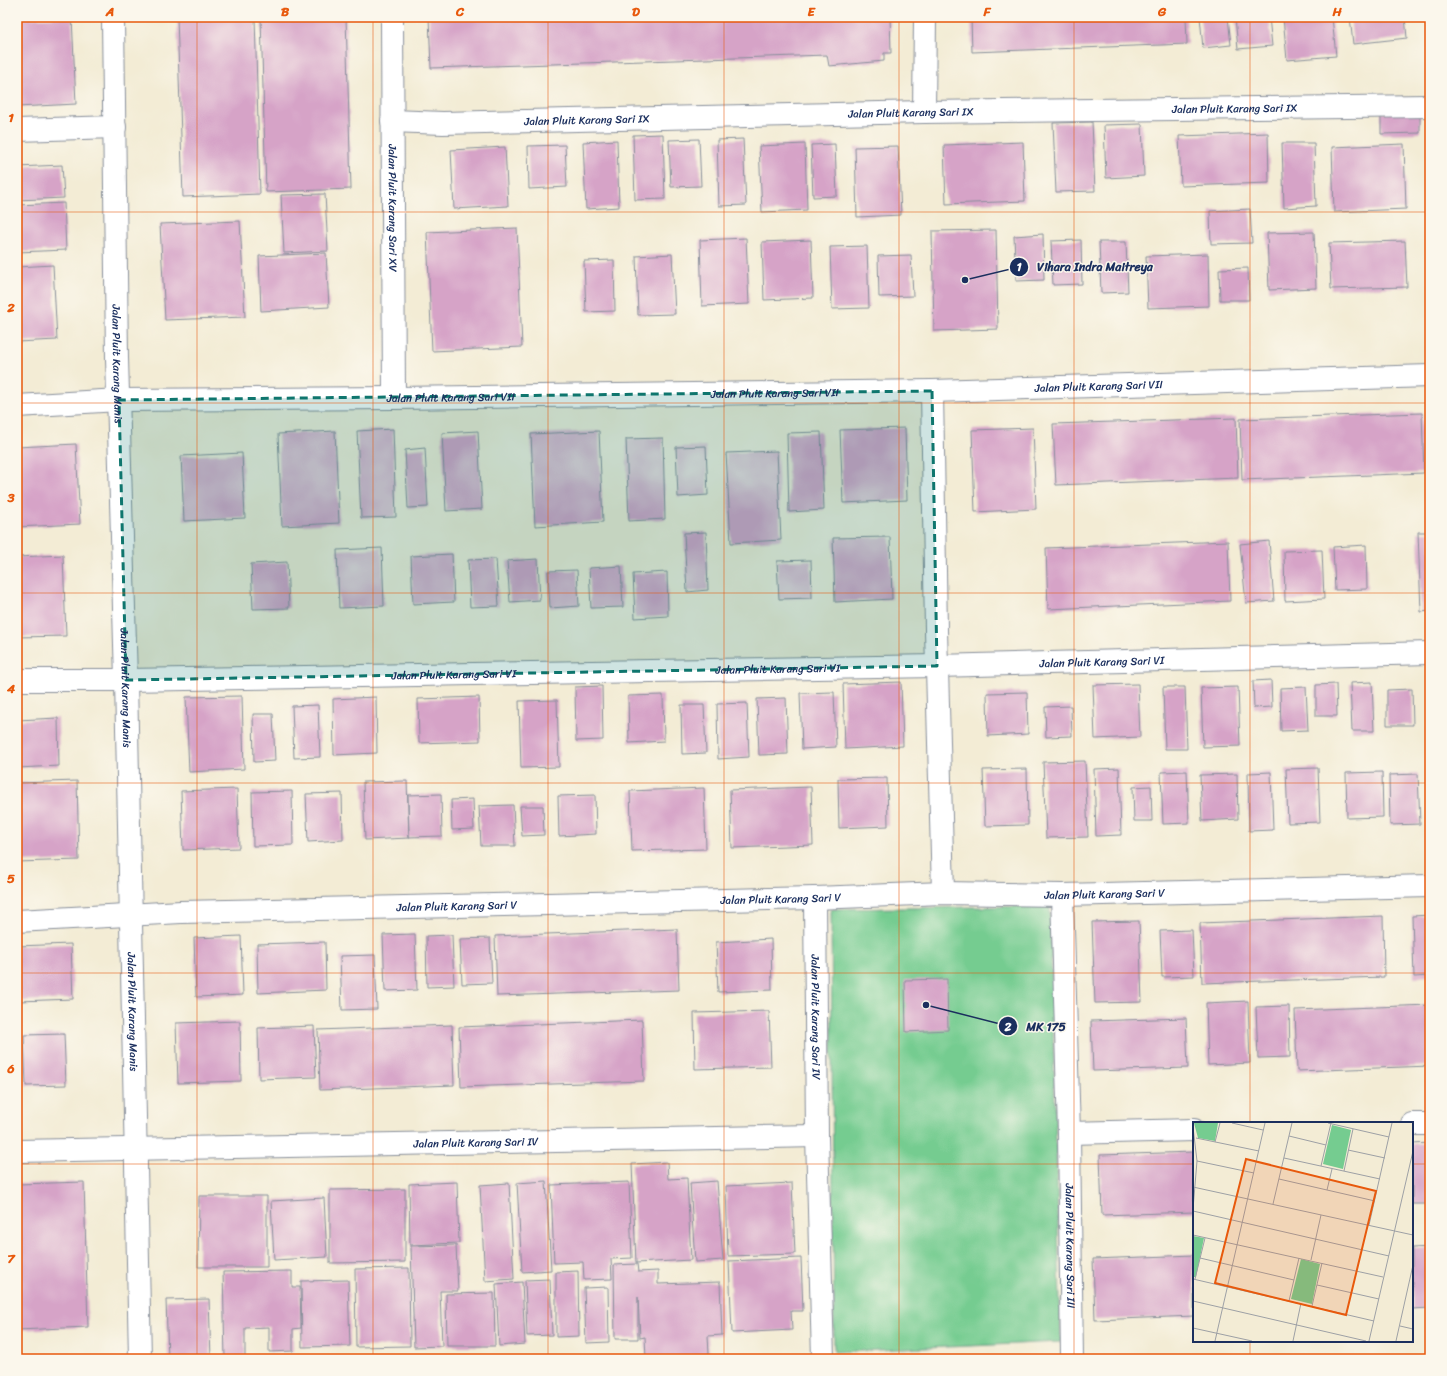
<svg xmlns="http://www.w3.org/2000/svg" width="1447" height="1376" font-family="Sriracha,sans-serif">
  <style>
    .green { fill: #75cc90; stroke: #487e77 }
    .building { fill: #d6a3c7 }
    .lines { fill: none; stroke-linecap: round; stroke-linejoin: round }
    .minor-casing { stroke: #878e9a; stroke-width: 24 }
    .tertiary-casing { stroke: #878e9a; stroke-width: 24 }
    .minor { stroke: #fff; stroke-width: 22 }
    .tertiary { stroke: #fff; stroke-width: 22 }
    .marked { fill: #0f766e; fill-opacity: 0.2; stroke: #0f766e; stroke-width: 3; stroke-dasharray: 8 5; stroke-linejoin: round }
    .grid { fill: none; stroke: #e8590c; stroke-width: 1; stroke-opacity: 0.55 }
    .labels { text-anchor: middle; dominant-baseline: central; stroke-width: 3; stroke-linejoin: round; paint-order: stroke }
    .street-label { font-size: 11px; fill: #1b2f5e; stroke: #fbf7ec }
    .inset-road { fill: none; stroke: #9da0a5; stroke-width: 1 }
    .view { fill: #e8590c; fill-opacity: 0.15; stroke: #e8590c; stroke-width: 2 }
    .inset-edge { fill: none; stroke: #1b2f5e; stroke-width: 2 }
    .leader { fill: none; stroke: #1b2f5e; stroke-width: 1.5 }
    .callout-dot { fill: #1b2f5e; stroke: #fbf7ec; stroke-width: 1.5 }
    .mark-label { font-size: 12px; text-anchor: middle; font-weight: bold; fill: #fff }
    .callout-label { font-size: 12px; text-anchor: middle; font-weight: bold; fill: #1b2f5e; stroke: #fbf7ec; stroke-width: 3; stroke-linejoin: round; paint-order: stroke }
    .neatline { fill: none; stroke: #e8590c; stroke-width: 1.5 }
    .grid-label { font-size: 13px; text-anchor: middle; font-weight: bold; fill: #e8590c }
  </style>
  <rect width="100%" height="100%" fill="#fbf7ec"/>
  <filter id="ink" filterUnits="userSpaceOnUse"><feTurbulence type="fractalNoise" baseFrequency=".025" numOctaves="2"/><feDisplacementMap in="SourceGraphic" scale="8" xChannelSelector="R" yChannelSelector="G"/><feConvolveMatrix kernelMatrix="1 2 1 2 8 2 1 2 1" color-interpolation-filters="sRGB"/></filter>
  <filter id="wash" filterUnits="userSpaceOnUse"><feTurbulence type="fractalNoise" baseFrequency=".012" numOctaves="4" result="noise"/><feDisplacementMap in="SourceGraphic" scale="16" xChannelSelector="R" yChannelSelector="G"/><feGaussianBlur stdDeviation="0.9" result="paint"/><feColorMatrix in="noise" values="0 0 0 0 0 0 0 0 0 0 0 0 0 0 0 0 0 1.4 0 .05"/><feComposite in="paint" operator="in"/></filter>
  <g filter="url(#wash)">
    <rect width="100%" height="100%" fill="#f3ecd5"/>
    <polygon class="green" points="1050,906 1061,1342 834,1352 831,909"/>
    <g id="blocks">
      <g class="building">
        <polygon points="72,17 76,104 17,107 17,19"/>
        <polygon points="177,17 255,17 260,194 183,197"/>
        <polygon points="261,17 346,17 351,189 266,192"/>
        <polygon points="429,17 890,17 891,53 884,53 884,61 829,66 827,55 431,68"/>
        <polygon points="971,17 1186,17 1187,44 972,52"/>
        <polygon points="1200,17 1228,17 1231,45 1203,48"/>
        <polygon points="1235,17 1269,17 1272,46 1238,49"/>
        <polygon points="1283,17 1332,17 1336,56 1287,60"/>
        <polygon points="1350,17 1405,17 1407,38 1353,44"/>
        <polygon points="1420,111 1420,133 1381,134 1381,113"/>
        <polygon points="1092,122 1095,191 1056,192 1053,123"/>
        <polygon points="1142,124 1144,176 1106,178 1104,125"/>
        <polygon points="1268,133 1269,183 1181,186 1179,136"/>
        <polygon points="663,134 665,199 635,200 633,135"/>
        <polygon points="699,139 701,186 671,187 669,140"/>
        <polygon points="743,139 746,205 719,206 717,140"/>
        <polygon points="617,140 619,207 586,209 583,142"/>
        <polygon points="1023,142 1025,201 946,204 944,145"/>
        <polygon points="1282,143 1314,143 1316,206 1284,208"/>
        <polygon points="805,144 807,210 762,212 759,146"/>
        <polygon points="835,144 837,196 813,197 811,145"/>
        <polygon points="1404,144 1406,209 1334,212 1332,147"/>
        <polygon points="565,145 567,187 529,189 528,146"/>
        <polygon points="898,146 901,215 857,217 855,147"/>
        <polygon points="505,147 508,206 454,209 451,150"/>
        <polygon points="62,165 64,198 17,200 17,167"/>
        <polygon points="325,194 328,251 284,253 281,195"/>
        <polygon points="64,203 66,250 17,252 17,205"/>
        <polygon points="1250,209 1252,243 1211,244 1210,211"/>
        <polygon points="240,221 245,317 165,320 160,224"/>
        <polygon points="517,228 522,347 432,351 427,232"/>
        <polygon points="996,230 998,329 934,331 932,231"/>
        <polygon points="1314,232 1316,288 1269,290 1267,233"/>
        <polygon points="1043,234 1044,280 1016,281 1014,236"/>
        <polygon points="746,238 749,304 702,306 700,240"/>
        <polygon points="811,240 813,298 764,300 762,242"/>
        <polygon points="1081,240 1082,284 1053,285 1051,241"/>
        <polygon points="1405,241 1407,287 1331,289 1329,243"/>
        <polygon points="1099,242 1126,242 1128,292 1101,293"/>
        <polygon points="867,246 869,308 832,309 830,247"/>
        <polygon points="326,253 329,307 261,311 259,256"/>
        <polygon points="672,254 675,314 638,315 636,256"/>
        <polygon points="1208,254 1209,306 1148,308 1146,256"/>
        <polygon points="911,255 913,296 879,297 878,256"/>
        <polygon points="614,260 615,311 586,312 584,261"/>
        <polygon points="53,265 57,340 17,342 17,267"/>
        <polygon points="1248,268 1249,300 1220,300 1219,269"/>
        <polygon points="1422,413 1424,473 1242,480 1240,419"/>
        <polygon points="1236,418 1238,478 1056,485 1053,424"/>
        <polygon points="905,428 907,500 843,503 840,430"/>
        <polygon points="1033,428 1036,509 975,512 972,430"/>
        <polygon points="393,429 396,517 361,518 357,431"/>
        <polygon points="335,431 339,523 282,526 278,434"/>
        <polygon points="478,431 482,509 446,511 442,433"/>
        <polygon points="599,431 603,522 535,526 531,434"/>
        <polygon points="821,432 824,510 789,512 787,433"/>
        <polygon points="663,438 665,519 629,521 626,439"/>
        <polygon points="76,444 80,524 17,527 17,447"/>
        <polygon points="706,446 708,495 678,497 676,447"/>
        <polygon points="425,448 428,507 408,508 405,450"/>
        <polygon points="777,451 781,540 731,543 726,453"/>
        <polygon points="242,453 245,518 184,521 181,456"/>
        <polygon points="706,532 708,590 687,592 684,533"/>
        <polygon points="1418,532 1430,532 1430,611 1421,612"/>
        <polygon points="890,537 892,599 835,602 833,538"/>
        <polygon points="1228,541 1230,601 1048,609 1046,548"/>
        <polygon points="1269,541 1274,601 1246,603 1240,544"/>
        <polygon points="1366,545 1367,589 1335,590 1333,547"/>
        <polygon points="382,548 384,606 339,608 337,550"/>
        <polygon points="1322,550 1324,599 1285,601 1284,551"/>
        <polygon points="452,554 454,602 413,604 411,556"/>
        <polygon points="63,555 66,636 17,637 17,557"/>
        <polygon points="496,559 499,606 470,607 468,560"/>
        <polygon points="538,559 540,600 510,602 507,561"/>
        <polygon points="811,560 812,598 779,599 777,561"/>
        <polygon points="287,562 289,608 253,609 251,564"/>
        <polygon points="621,566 623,607 591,608 589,568"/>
        <polygon points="577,570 579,606 550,608 548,571"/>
        <polygon points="667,572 668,616 635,618 633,574"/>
        <polygon points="1271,680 1272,707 1254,708 1253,681"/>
        <polygon points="901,682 903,746 845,749 843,684"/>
        <polygon points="1372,682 1374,731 1352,731 1350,683"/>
        <polygon points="1138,684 1140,737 1095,739 1093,685"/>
        <polygon points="1336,684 1337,716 1316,716 1316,685"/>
        <polygon points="602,686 603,740 576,741 575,687"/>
        <polygon points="1163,687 1185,687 1187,749 1165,749"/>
        <polygon points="1238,687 1240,746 1203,747 1201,688"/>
        <polygon points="1306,687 1308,730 1281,731 1280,688"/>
        <polygon points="1412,689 1413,725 1387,725 1387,690"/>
        <polygon points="834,692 836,747 802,749 800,693"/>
        <polygon points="1027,692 1028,734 988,736 987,693"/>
        <polygon points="663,695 664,741 629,743 628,696"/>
        <polygon points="242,696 244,769 189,772 186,697"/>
        <polygon points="376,697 377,753 334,755 333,699"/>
        <polygon points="479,697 480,741 419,743 418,699"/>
        <polygon points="786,698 788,754 759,755 757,699"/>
        <polygon points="557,700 559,767 521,768 519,701"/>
        <polygon points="747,703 749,757 718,759 717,704"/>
        <polygon points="318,705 320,757 294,758 292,706"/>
        <polygon points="681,705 704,705 706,753 682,754"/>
        <polygon points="1071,706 1072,736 1046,737 1045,707"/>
        <polygon points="253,714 273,714 275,761 254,762"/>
        <polygon points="58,718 59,766 17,768 17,720"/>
        <polygon points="1085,761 1088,837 1046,838 1043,762"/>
        <polygon points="1119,768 1121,835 1096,836 1094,769"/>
        <polygon points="1318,768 1320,822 1288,823 1286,769"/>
        <polygon points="1027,769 1028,825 985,826 983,770"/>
        <polygon points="1187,771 1189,823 1163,824 1161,772"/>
        <polygon points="1271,772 1273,830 1249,831 1248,773"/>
        <polygon points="1382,772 1383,817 1347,818 1346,773"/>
        <polygon points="1237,774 1238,819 1202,821 1200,775"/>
        <polygon points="1418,774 1420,824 1390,825 1389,775"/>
        <polygon points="887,778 888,826 839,828 838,779"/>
        <polygon points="77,781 79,860 17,862 17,783"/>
        <polygon points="407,781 409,838 365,840 363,782"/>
        <polygon points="1151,786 1152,821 1134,821 1133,787"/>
        <polygon points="811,787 813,845 732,848 730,790"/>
        <polygon points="704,788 706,849 632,851 630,791"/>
        <polygon points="237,789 239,848 183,850 181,791"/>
        <polygon points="292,791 293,845 253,846 252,792"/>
        <polygon points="342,793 343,840 308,842 306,794"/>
        <polygon points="441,794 442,836 409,837 408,795"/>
        <polygon points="595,795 596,834 559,836 558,796"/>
        <polygon points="473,799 474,829 452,830 451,800"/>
        <polygon points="513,805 515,846 481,846 479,806"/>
        <polygon points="520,806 543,806 544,835 522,836"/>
        <polygon points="1430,915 1430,976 1414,977 1412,916"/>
        <polygon points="1383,916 1384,977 1202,983 1200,923"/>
        <polygon points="1139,921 1142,1002 1095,1003 1092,922"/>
        <polygon points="677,929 679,990 497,996 495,936"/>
        <polygon points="1192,930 1194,976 1162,977 1160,931"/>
        <polygon points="415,934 417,990 385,991 383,935"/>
        <polygon points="452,935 454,986 427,987 426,936"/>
        <polygon points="241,936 243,995 196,997 194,938"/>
        <polygon points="490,938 492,983 462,984 460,939"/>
        <polygon points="771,939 772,990 718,992 716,942"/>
        <polygon points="325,942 326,990 258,993 257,944"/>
        <polygon points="71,944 73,999 19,1001 17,946"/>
        <polygon points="375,955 377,1009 342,1010 340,956"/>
        <polygon points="947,979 948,1030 906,1032 905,980"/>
        <polygon points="1248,1001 1250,1063 1208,1065 1206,1003"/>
        <polygon points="1430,1005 1430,1066 1297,1071 1295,1010"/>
        <polygon points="1289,1006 1290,1057 1258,1058 1256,1007"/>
        <polygon points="769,1011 771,1067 695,1069 694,1013"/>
        <polygon points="1186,1018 1188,1068 1093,1071 1091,1021"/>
        <polygon points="642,1020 644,1081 461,1087 459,1027"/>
        <polygon points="240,1021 241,1081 178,1083 176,1023"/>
        <polygon points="452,1025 454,1085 320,1090 318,1030"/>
        <polygon points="314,1026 316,1077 259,1079 258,1028"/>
        <polygon points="64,1034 66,1085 26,1086 24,1035"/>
        <polygon points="1430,1143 1430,1204 1412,1204 1412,1144"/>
        <polygon points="1194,1152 1194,1212 1102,1215 1100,1155"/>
        <polygon points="667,1162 668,1179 687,1178 691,1260 636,1263 632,1164"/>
        <polygon points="546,1181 551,1270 522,1272 517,1183"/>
        <polygon points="717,1181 723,1260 695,1262 690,1183"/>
        <polygon points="84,1182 88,1327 17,1330 17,1184"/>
        <polygon points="457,1182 459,1243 410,1245 409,1184"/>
        <polygon points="629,1182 632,1258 611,1259 612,1279 584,1280 583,1262 554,1263 551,1185"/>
        <polygon points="509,1183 514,1279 485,1281 480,1185"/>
        <polygon points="792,1183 795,1254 728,1256 726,1186"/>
        <polygon points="405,1189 405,1262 330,1263 330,1190"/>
        <polygon points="199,1196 267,1196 267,1267 198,1267"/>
        <polygon points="324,1198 327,1257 274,1260 271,1201"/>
        <polygon points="456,1245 458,1291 440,1291 442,1346 414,1347 411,1246"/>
        <polygon points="1430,1247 1430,1308 1412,1309 1412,1248"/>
        <polygon points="1194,1255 1194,1316 1095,1320 1093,1259"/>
        <polygon points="801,1258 803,1311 791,1311 792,1330 732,1333 729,1261"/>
        <polygon points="637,1264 638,1272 658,1271 658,1284 720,1282 722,1335 708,1336 709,1354 682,1356 683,1358 646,1359 645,1337 640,1338 638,1297 638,1339 615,1339 614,1265"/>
        <polygon points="409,1268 410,1346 356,1347 355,1269"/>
        <polygon points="292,1271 292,1287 300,1287 301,1328 293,1329 293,1351 269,1352 269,1327 245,1328 245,1358 225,1358 223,1272"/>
        <polygon points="578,1271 579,1336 556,1337 556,1272"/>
        <polygon points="550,1279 552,1335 527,1336 525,1280"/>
        <polygon points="348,1280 350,1346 302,1347 301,1281"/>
        <polygon points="522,1282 525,1344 499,1346 496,1284"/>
        <polygon points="608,1287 609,1342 586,1343 584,1288"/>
        <polygon points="494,1293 495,1346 447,1346 446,1294"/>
        <polygon points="209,1299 211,1359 168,1359 166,1300"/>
      </g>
    </g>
  </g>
  <g filter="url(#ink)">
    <use href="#blocks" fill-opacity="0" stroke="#878e9a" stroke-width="1"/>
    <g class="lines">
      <defs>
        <g id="minor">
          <path id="s1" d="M392,17L394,398"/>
          <polyline points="924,112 925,17"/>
          <path id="s2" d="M392,121L443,123L924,112L1430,106"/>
          <polyline points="17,130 115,127"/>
          <polyline points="932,391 936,630 943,893"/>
          <path id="s3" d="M17,680H126L937,666L1430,653"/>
          <path id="s4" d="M1062,895L1069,1133L1072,1359"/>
          <path id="s5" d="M815,898L817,1136L823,1359"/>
          <path id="s6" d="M17,921L181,912L815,898L943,893L1062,895L1430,886"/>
          <polyline points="1412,1124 1430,1124"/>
          <polyline points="1069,1133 1194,1130"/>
          <path id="s7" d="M17,1151L817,1136"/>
        </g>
        <g id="tertiary">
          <path id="s8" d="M113,17L117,358L126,680L140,1359"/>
          <path id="s9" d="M17,406L119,400L394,398L932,391L1430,376"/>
        </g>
      </defs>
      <use href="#minor" class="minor-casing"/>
      <use href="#tertiary" class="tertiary-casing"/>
      <use href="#minor" class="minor"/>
      <use href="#tertiary" class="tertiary"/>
    </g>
  </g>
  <path class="marked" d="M932,391L937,666L126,680L119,400Z"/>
  <path class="grid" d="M197,17V1359M373,17V1359M548,17V1359M724,17V1359M899,17V1359M1074,17V1359M1250,17V1123M17,212H1430M17,403H1430M17,593H1430M17,783H1430M17,973H1430M17,1164H1194M1412,1164H1430M1250,1341V1359"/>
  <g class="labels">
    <g class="street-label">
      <text stroke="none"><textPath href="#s2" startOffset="843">Jalan Pluit Karang Sari IX</textPath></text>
      <text stroke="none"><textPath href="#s2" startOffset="519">Jalan Pluit Karang Sari IX</textPath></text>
      <text stroke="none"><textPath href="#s2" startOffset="195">Jalan Pluit Karang Sari IX</textPath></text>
      <text stroke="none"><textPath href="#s1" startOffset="191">Jalan Pluit Karang Sari XV</textPath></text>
      <text stroke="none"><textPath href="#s8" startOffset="347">Jalan Pluit Karang Manis</textPath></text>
      <text stroke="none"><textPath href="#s9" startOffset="1082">Jalan Pluit Karang Sari VII</textPath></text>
      <text stroke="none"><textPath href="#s9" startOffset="758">Jalan Pluit Karang Sari VII</textPath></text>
      <text stroke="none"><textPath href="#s9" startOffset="434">Jalan Pluit Karang Sari VII</textPath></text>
      <text stroke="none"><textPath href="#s3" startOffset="1085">Jalan Pluit Karang Sari VI</textPath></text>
      <text stroke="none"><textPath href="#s3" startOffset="761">Jalan Pluit Karang Sari VI</textPath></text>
      <text stroke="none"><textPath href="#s3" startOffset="437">Jalan Pluit Karang Sari VI</textPath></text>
      <text stroke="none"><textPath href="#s8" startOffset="671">Jalan Pluit Karang Manis</textPath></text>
      <text stroke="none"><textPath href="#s6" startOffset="1088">Jalan Pluit Karang Sari V</textPath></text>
      <text stroke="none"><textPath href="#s6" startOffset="764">Jalan Pluit Karang Sari V</textPath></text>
      <text stroke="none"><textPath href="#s6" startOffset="440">Jalan Pluit Karang Sari V</textPath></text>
      <text stroke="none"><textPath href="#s8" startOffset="995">Jalan Pluit Karang Manis</textPath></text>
      <text stroke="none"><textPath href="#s5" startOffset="119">Jalan Pluit Karang Sari IV</textPath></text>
      <text stroke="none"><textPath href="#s7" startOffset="459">Jalan Pluit Karang Sari IV</textPath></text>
      <text stroke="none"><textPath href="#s4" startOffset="351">Jalan Pluit Karang Sari III</textPath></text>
    </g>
  </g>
  <g transform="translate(1193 1122)">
    <rect width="220" height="220" fill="#f3ecd5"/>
    <path d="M1,1H25L22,19L5,16ZM139,3L158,8L150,47L130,42ZM0,114L11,116L3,155H0ZM108,137L127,142L119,182L98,177Z" fill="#75cc90"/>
    <path class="inset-road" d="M39,1L70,8M135,1L196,15M0,5L4,39L0,87M96,14L133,23M3,16L66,29M22,20L27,1M155,28L192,36M91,36L187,57M4,39L61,51M128,44L138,1M151,49L160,7M86,57L182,79M0,65L220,113M134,68L139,47M80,82L99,1M0,89L196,134M176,103L199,1M0,113L190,155M7,136L101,158M118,138L128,93M0,157L181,199M2,157L12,116M124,163L186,177M0,179L173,219M96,179L106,136M119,184L129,141M207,204L220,207M0,206L59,219M22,219L72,1M100,219L108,181M176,219L220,29M203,219L220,143"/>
    <path class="view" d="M53,37L183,69L153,193L22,161Z"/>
    <rect width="220" height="220" class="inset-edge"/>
  </g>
  <path class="leader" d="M965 280L1019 267M926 1005L1008 1026"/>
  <g class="callout-dot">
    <circle cx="965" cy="280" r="4"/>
    <circle cx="926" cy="1005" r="4"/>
    <circle cx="1019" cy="267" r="10"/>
    <circle cx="1008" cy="1026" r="10"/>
  </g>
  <g class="mark-label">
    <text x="1019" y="271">1</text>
    <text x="1008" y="1031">2</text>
  </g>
  <g class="callout-label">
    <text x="1095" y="271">Vihara Indra Maitreya</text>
    <text x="1046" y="1031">MK 175</text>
  </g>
  <rect width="1447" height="1376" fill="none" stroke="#fbf7ec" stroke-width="44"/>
  <rect x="22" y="22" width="1403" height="1332" class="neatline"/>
  <g class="grid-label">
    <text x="110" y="16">A</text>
    <text x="285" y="16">B</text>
    <text x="460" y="16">C</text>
    <text x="636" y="16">D</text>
    <text x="811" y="16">E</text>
    <text x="987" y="16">F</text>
    <text x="1162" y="16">G</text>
    <text x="1337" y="16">H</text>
    <text x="11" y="122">1</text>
    <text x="11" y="312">2</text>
    <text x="11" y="502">3</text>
    <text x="11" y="693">4</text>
    <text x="11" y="883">5</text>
    <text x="11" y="1073">6</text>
    <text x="11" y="1263">7</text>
  </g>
</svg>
